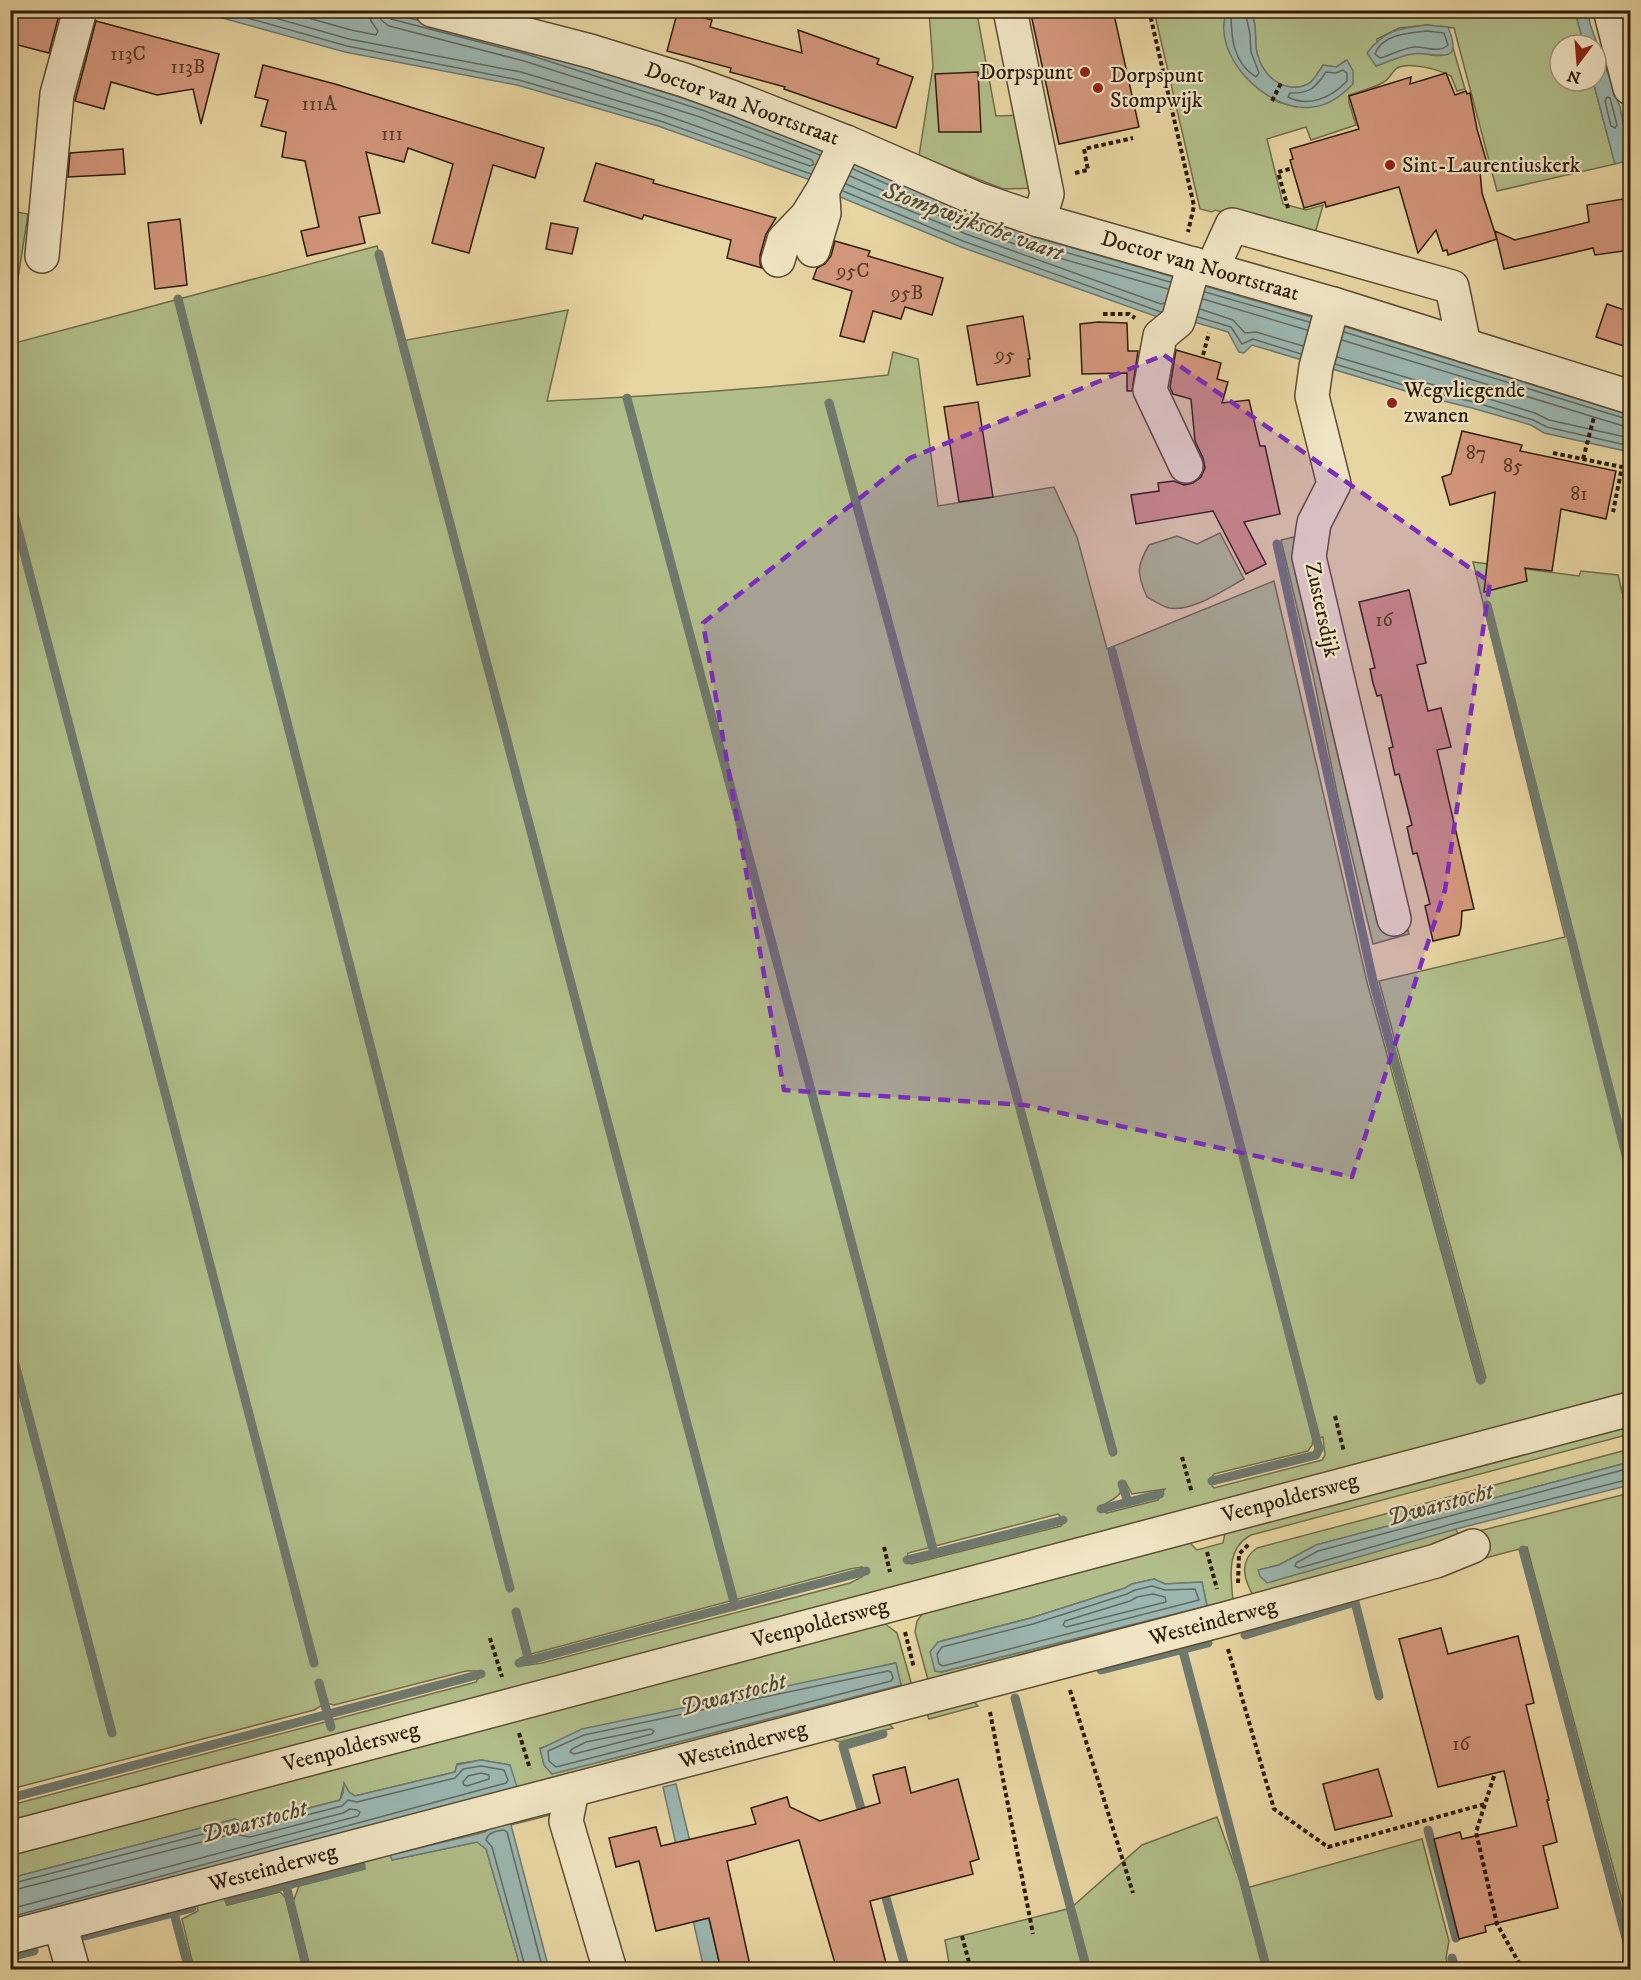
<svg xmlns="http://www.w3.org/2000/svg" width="1641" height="1980" font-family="'IM FELL DW Pica',serif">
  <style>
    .green { fill: #b1be89; stroke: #706e4a; stroke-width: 1.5; fill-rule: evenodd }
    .water { fill: #9bb6b0; stroke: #6f796e; stroke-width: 1.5 }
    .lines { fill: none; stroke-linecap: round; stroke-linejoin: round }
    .shore { stroke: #646a5e; stroke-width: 1.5 }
    .stream { stroke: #6f796e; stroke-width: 9 }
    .building { fill: #d3977c; stroke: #2e1d0c; stroke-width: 1.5 }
    .minor-casing { stroke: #5c4b32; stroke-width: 36 }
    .path { stroke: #2e1d0c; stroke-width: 4; stroke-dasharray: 4.5 3; stroke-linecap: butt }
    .minor { stroke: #efe4c3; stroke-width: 33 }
    .marked { fill: #7b2cbf; fill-opacity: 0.2; stroke: #7b2cbf; stroke-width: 4.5; stroke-dasharray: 12 8; stroke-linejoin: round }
    .poi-dot { fill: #8f2418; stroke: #efe4c3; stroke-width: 2 }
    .labels { text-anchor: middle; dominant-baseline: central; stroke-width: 4.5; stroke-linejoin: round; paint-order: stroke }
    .number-label { font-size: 20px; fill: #573c28 }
    .poi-label { font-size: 22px; fill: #2e1d0c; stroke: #efe4c3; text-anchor: start }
    .street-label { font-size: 22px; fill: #2e1d0c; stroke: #efe4c3 }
    .water-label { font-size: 24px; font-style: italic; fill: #4f4b3d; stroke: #efe4c3 }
  </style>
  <rect width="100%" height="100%" fill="#e7d5a2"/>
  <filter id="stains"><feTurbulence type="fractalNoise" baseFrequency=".00333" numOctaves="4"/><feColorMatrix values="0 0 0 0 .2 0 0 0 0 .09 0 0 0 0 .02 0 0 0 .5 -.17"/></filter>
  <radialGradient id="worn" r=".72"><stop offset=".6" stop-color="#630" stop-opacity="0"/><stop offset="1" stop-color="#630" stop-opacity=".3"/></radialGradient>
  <g class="green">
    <polygon points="929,11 995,11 977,14 996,116 1023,115 1038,188 1003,189 919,156 933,66"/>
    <path d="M1154,11H1227L1225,12L1253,84L1278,102L1296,107L1346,60L1336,67L1323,65C1314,80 1309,89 1290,87C1271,84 1258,66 1256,47C1255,35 1257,20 1249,11H1575L1584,45H1560V81H1593L1615,164L1497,191L1454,28L1427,25L1399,28L1377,39L1376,66C1388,62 1401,55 1413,53C1431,51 1438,63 1453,48L1465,89L1457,91L1451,76C1440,70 1409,61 1397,68C1392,72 1390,78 1384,82C1374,88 1361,91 1349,95V103L1356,125L1311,140L1306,127L1267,139L1283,204L1306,210L1323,205L1314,237L1215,210L1212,212L1200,209Z"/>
    <polygon points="11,211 28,214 11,323 10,323"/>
    <path d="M377,246L402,341L568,310L547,401C661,396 774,388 888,375L893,352L918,359L938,506L1054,487L1077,537L1107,649L1274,581L1367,982L1477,1381L1486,1378L1379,981L1565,937L1473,562L1579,576L1581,571L1618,575L1630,625V1392L11,1821V1805L476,1682L481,1674L477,1671H466L334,1705L326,1703L314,1710L11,1789V344ZM1323,1437L1325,1455L1322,1460L1214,1488L1209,1482L1214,1474L1308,1451L1312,1445L1313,1440ZM1125,1481L1132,1494L1165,1489L1158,1500L1107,1513L1099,1510C1106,1500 1114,1502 1121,1492L1119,1483ZM1058,1514L1064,1520L1061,1526L911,1564L907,1560L908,1553ZM862,1567L865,1571L862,1577L850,1583L542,1663L521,1666L519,1663L520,1658L531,1654L850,1569Z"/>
    <path d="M1220,533L1244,579C1223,590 1193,612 1169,608C1162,606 1154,601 1147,597C1137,574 1136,567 1149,545L1177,536L1197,544Z"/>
    <polygon points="1294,537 1385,927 1406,923 1409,934 1373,944 1338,798 1313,675 1281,540"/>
    <path d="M1630,1425V1434L1251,1535C1223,1550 1232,1584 1234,1610L928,1680L915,1632L917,1621L923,1613L1189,1542L1197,1550L1223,1543L1225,1533ZM1154,1579L1165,1584L1202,1582L1207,1606L942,1672L935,1671L938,1642L1031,1618L1125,1588L1132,1584Z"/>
    <path d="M1630,1449V1462L1316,1545L1279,1565L1259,1570L1456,1529L1459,1536L1630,1493V1930L1527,1547L1485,1558L1479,1535L1254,1597C1244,1580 1238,1561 1257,1548Z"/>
    <path d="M884,1623L897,1633L911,1682L901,1698L11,1929L510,1765L481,1760L457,1764L455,1772L355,1796L349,1792L344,1784L340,1800L246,1824L235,1819L11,1878V1854ZM895,1663L901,1685L552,1774L544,1765L540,1748Z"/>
    <polygon points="965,1694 978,1706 929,1719 924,1705"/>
    <polygon points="881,1716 893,1728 839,1742 829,1737"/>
    <path d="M541,1810L550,1815L511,1825C502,1821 492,1825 485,1832L392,1860L477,1842L486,1848L521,1969H309L293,1902L299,1886L365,1869L364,1862L224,1898L227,1905L280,1892L286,1898L304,1969H194L182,1919L198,1911L197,1905L87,1932L81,1938L77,1925Z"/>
    <polygon points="1217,1817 1243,1889 1422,1839 1449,1941 1446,1958 1449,1969 1089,1969 1072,1907 1142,1845"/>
    <polygon points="1067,1909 1083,1969 946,1969 950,1968 945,1940"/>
  </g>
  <g class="water">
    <polygon points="197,11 381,11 528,48 704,105 829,152 972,215 1042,239 1346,327 1630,415 1630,452 1544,433 1531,425 1472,408 1419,395 1252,345 1244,353 1239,352 1228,332 1171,315 1166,320 961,247 833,194 833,188 658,126 517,85 345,52"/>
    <path d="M1227,11H1249C1257,20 1255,35 1256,47C1258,66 1271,84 1290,87C1309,89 1314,80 1323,65L1336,67L1347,60L1353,71V84C1342,95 1330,105 1313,107C1269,114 1209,55 1227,11Z"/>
    <polygon points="1575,11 1588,11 1590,24 1620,107 1630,160 1615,164 1593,81 1596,81 1596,45 1584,45"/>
    <path d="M1427,25L1448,27C1466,70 1432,50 1412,54C1400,56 1388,62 1376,66L1367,53C1384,30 1400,28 1427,25Z"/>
    <polygon points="1630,1462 1630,1485 1456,1529 1267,1583 1260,1576 1258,1570 1279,1565 1316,1545"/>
    <polygon points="1154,1579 1165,1584 1202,1582 1207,1606 941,1672 935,1671 930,1652 938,1642 1031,1618 1125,1588 1132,1584"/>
    <polygon points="896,1663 901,1685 552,1774 544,1765 540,1749 582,1729"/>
    <polygon points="481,1760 510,1765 517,1787 11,1923 11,1878 235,1819 247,1824 340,1800 343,1793 344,1783 349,1792 355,1796 455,1772 457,1765"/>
    <polygon points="676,1784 721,1969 704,1969 663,1787"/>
    <polygon points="507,1823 511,1825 549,1969 521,1969 486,1849 477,1842 392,1860 390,1855 485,1832 492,1825"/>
  </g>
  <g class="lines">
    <g class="shore">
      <polyline points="219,10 347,46 519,80 660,121 811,174"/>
      <polyline points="247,10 349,39 521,72 662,114 810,166 814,164 812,160 700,117 524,61 389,26 381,20 378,10"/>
      <polyline points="280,10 351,30 376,35 378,31 371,21 369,10"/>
      <polyline points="386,10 387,16 391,19 526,54 702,110 820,155"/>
      <path d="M1231,10C1231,36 1232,62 1256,77L1259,73L1251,52L1250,34L1245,10"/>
      <path d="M1427,31L1444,33L1448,45C1438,54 1426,46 1414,47C1403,48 1391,55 1380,58L1375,54C1382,34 1409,33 1427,31Z"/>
      <path d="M1343,70L1347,73V81C1332,97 1309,108 1288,97L1290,93C1310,94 1316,87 1326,72L1336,73Z"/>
      <polygon points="1607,97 1610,98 1617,125 1615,128 1611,126 1605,101"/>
      <polyline points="853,169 971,221 1040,245 1170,282"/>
      <polyline points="850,176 968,228 1038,252 1168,289"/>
      <polyline points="846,184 966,234 1161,304 1164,303"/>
      <polyline points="843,191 963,241 1161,312"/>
      <polyline points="1205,292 1309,322"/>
      <polyline points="1203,299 1307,330"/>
      <polyline points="1200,309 1233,320 1245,333 1256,332 1303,346"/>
      <polyline points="1198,317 1231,327 1242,344 1253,339 1301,354"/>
      <polyline points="1344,332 1630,420"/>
      <polyline points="1342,340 1630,428"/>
      <polyline points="1337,357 1422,382 1476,395 1535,413 1549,420 1630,438"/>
      <polyline points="1335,364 1420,390 1474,402 1533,420 1547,427 1630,446"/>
      <polyline points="1630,1468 1318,1551 1296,1563 1295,1566 1299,1568 1455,1523 1630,1479"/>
      <polygon points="1152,1586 1165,1590 1195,1589 1199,1600 943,1666 939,1664 937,1654 942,1647 1033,1624 1127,1594 1135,1590"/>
      <polygon points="1153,1594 1165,1597 1166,1602 1066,1627 1063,1625 1065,1621 1130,1601 1137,1597"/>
      <polygon points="888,1671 891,1672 893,1678 891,1681 556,1767 549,1761 548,1751 584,1735"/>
      <polygon points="650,1729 654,1731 652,1734 574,1754 570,1752 572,1749 586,1742"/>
      <polygon points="481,1773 489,1775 489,1779 467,1786 464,1785 463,1782 468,1776"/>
      <polyline points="10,1884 234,1826 248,1830 342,1806 348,1800 357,1802 455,1778 463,1769 481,1766 504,1770 508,1780 506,1783 10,1917"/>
      <polyline points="10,1891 233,1834 250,1837 343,1813 350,1809 357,1810 360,1812 358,1816 10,1909"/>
      <path d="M526,1970L492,1847L486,1840C488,1832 497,1831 504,1830L507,1832L543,1970"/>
    </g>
    <g class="stream">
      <polyline points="379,254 735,1606"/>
      <polyline points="178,299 510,1588"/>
      <polyline points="627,398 934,1553"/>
      <polyline points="829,403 1113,1452"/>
      <polyline points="10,499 314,1663"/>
      <polyline points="1277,544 1373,981 1481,1380"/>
      <polyline points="1487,605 1630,1171"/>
      <polyline points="1112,651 1319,1449 1316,1455 1212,1481"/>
      <polyline points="10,1345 112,1733"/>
      <polyline points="1122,1484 1128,1502"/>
      <polyline points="1101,1509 1160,1494"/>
      <polyline points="1523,1550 1630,1953"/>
      <polyline points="907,1560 1063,1520"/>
      <polyline points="516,1612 529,1661"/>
      <polyline points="1245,1635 1355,1602 1379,1696"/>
      <polyline points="1183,1651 1267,1970"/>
      <polyline points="519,1663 866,1571"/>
      <polyline points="1101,1670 1208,1643"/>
      <polyline points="319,1683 331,1727"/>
      <polyline points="1015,1698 1087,1970"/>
      <polyline points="10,1798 481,1674"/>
      <polyline points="864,1819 843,1746 883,1734"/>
      <polyline points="1428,1830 1456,1938"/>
      <polyline points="286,1885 307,1970"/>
      <polyline points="883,1887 906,1970"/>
      <polyline points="230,1900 361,1866"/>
      <polyline points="174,1913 189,1970"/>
      <polyline points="85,1936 192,1908"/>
      <polyline points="10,1957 34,1951"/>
      <polyline points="1452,1958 1456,1970"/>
    </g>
  </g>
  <g class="building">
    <polygon points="17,10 60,11 49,53 10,43 10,33"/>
    <polygon points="678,10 703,10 701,17 712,20 710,27 802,53 798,30 879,59 877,64 913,77 896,128 784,89 785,87 730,72 731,68 667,51"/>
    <polygon points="1030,10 1113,10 1139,127 1059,144"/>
    <polygon points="96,21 219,54 201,124 193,89 157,95 111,82 104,109 75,101"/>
    <polygon points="263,65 335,84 544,148 535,178 493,165 469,253 432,243 453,164 408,148 404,162 366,152 380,213 359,217 365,243 307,256 301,231 319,227 305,161 282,157 286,132 261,126 268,100 255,97"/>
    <polygon points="978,72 981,132 939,132 935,74"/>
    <polygon points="1446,73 1455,95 1466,91 1467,94 1470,93 1477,129 1489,170 1480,172 1482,193 1497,239 1448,255 1447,250 1443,251 1436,230 1418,253 1399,187 1326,207 1325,202 1304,208 1290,160 1293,159 1290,149 1359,129 1349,96 1411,77 1410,84"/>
    <polygon points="123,149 125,174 68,177 70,153"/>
    <polygon points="596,163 654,180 653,183 776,218 766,234 760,255 760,264 762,268 727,258 731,240 644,215 642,219 584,201"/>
    <polygon points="1623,199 1630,250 1595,255 1593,248 1504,269 1495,231 1515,240 1589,222 1587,205"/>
    <polygon points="180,219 187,285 155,289 148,223"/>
    <polygon points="551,223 578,228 572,254 546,249"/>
    <polygon points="835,241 870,251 868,256 943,278 932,315 905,307 901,319 873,311 864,342 840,336 852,291 813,279 817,268 825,264 831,256"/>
    <polygon points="1607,304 1630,312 1630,348 1596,337"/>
    <polygon points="1023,316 1030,359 1028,359 1030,376 977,385 967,326"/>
    <polygon points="1098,322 1127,323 1128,351 1138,351 1132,391 1127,391 1127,373 1082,374 1080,324"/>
    <polygon points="1176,350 1221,363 1217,379 1228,382 1222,403 1249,400 1260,446 1265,446 1280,514 1244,522 1266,564 1246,574 1213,511 1136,524 1131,495 1159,491 1158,483 1174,481 1184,485 1193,483 1201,477 1205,468 1203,458 1195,441 1191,399 1173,394 1170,387"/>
    <polygon points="978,402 993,497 959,502 944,407"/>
    <polygon points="1462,431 1522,445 1520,451 1616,471 1606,519 1561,509 1552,571 1525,568 1527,581 1484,592 1495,492 1450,505 1442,477 1451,474"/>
    <polygon points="1409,590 1426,663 1417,665 1428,711 1441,708 1451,747 1437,750 1474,909 1462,911 1461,927 1459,935 1433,941 1425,906 1430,904 1417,853 1413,854 1407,827 1412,825 1399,774 1395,775 1389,748 1393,747 1381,695 1377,696 1373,683 1370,669 1375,668 1359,602"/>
    <polygon points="1441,1628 1448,1654 1518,1636 1534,1703 1526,1705 1549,1800 1547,1800 1557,1842 1543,1846 1558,1908 1485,1926 1486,1932 1459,1939 1434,1839 1460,1832 1462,1839 1517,1826 1504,1771 1438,1787 1399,1639"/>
    <polygon points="905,1767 911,1793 958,1779 979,1859 970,1862 973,1874 870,1901 886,1963 863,1970 837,1970 799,1840 727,1861 751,1970 721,1970 709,1918 656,1931 639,1861 616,1867 609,1838 656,1827 661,1846 756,1824 751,1808 787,1797 790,1807 820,1821 880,1803 873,1775"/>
    <polygon points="1378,1769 1392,1816 1335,1830 1323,1784"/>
  </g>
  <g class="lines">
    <defs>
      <g id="minor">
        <polyline points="432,10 590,51 684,80 734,98 846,142 977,199 1039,220 1333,304 1630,397"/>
        <polyline points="1010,10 1047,194 1039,220"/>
        <polyline points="1610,10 1630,88"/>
        <polyline points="813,250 824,213 823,198"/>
        <polyline points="42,256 57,94 80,10"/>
        <polyline points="778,260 784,240 807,216 823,190 846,142"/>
        <polyline points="1212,269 1232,225 1452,287 1464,345"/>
        <polyline points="1333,304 1316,367 1312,396 1334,484 1314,523 1309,557 1394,919"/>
        <polyline points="1186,466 1150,390 1160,336 1178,321 1194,264"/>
        <polyline points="572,1790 566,1821 610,1970"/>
        <polyline points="10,1838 1630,1409"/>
        <polyline points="60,1924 73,1970"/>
        <polyline points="10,1937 1225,1619 1436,1561 1473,1546"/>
      </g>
    </defs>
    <use href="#minor" class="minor-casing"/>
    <g class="path">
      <polyline points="1149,10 1194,206 1188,232"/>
      <polyline points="1272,101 1281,83"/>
      <polyline points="1075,173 1088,170 1084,149 1133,138"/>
      <polyline points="1288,208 1278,172 1290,169"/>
      <polyline points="1103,314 1129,314 1135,318"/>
      <polyline points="1203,355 1209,333"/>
      <polyline points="1553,453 1622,467 1613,512"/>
      <polyline points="1583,459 1594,417"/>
      <polyline points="1335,1416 1344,1452"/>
      <polyline points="1182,1457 1192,1493"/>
      <polyline points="884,1547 890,1572"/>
      <polyline points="1207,1552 1217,1589"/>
      <polyline points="1238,1583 1239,1554 1249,1544"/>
      <polyline points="905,1632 914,1668"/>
      <polyline points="490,1638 502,1677"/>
      <polyline points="1228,1649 1274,1809 1328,1847 1485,1804"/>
      <polyline points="1070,1690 1133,1893"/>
      <polyline points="990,1712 1033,1934"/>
      <polyline points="519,1733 530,1769"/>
      <polyline points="1494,1776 1476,1832 1497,1924 1523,1970"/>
      <polyline points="962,1936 971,1970"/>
    </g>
    <use href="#minor" class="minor"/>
  </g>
  <path class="marked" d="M1164,355L1490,582L1445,890L1352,1177L1025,1105L784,1090L703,623L910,458Z"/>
  <g class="poi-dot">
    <circle cx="1085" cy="72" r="6"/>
    <circle cx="1098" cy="88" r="6"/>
    <circle cx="1390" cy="165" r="6"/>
    <circle cx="1392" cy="403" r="6"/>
  </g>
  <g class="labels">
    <g class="number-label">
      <text x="128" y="54">113C</text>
      <text x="188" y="67">113B</text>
      <text x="319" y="104">111A</text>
      <text x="392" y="134">111</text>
      <text x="853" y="271">95C</text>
      <text x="907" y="293">95B</text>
      <text x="1005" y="355">95</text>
      <text x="1476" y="453">87</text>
      <text x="1513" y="466">85</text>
      <text x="1579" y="494">81</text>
      <text x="1384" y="620">16</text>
      <text x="1461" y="1744">16</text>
    </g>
    <g class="poi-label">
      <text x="1073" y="72" text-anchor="end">Dorpspunt</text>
      <text x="1110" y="75">Dorpspunt<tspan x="1110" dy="25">Stompwijk</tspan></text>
      <text x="1402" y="165">Sint-Laurentiuskerk</text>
      <text x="1404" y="390">Wegvliegende<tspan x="1404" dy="25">zwanen</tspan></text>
    </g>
    <g class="street-label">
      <text transform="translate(742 104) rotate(20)">Doctor van Noortstraat</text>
      <text transform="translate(1200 266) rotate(16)">Doctor van Noortstraat</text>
      <text transform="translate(1322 610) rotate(78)">Zustersdijk</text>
      <text transform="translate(1290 1498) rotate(-15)">Veenpoldersweg</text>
      <text transform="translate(1213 1622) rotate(-15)">Westeinderweg</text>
      <text transform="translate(820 1623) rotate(-15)">Veenpoldersweg</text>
      <text transform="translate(743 1745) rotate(-15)">Westeinderweg</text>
      <text transform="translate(351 1747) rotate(-15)">Veenpoldersweg</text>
      <text transform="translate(273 1868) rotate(-15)">Westeinderweg</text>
    </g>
    <g class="water-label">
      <text transform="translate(973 222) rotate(20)">Stompwijksche vaart</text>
      <text transform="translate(1440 1505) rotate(-15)">Dwarstocht</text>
      <text transform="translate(733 1695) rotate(-15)">Dwarstocht</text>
      <text transform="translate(254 1822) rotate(-15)">Dwarstocht</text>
    </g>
  </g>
  <rect width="1641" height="1980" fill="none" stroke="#e7d5a2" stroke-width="36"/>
  <rect x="12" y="12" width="1617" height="1956" fill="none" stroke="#2e1d0c" stroke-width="3"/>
  <rect x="18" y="18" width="1605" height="1944" fill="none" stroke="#2e1d0c" stroke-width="1.5"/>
  <g transform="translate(1578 63) rotate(196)"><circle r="28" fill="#efe4c3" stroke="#a2947a" stroke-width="1.5"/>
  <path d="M0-4.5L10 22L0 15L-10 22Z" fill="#8f2418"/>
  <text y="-9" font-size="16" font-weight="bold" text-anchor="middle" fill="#2e1d0c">N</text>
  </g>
  <rect width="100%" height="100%" filter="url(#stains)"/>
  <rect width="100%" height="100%" fill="url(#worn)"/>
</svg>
